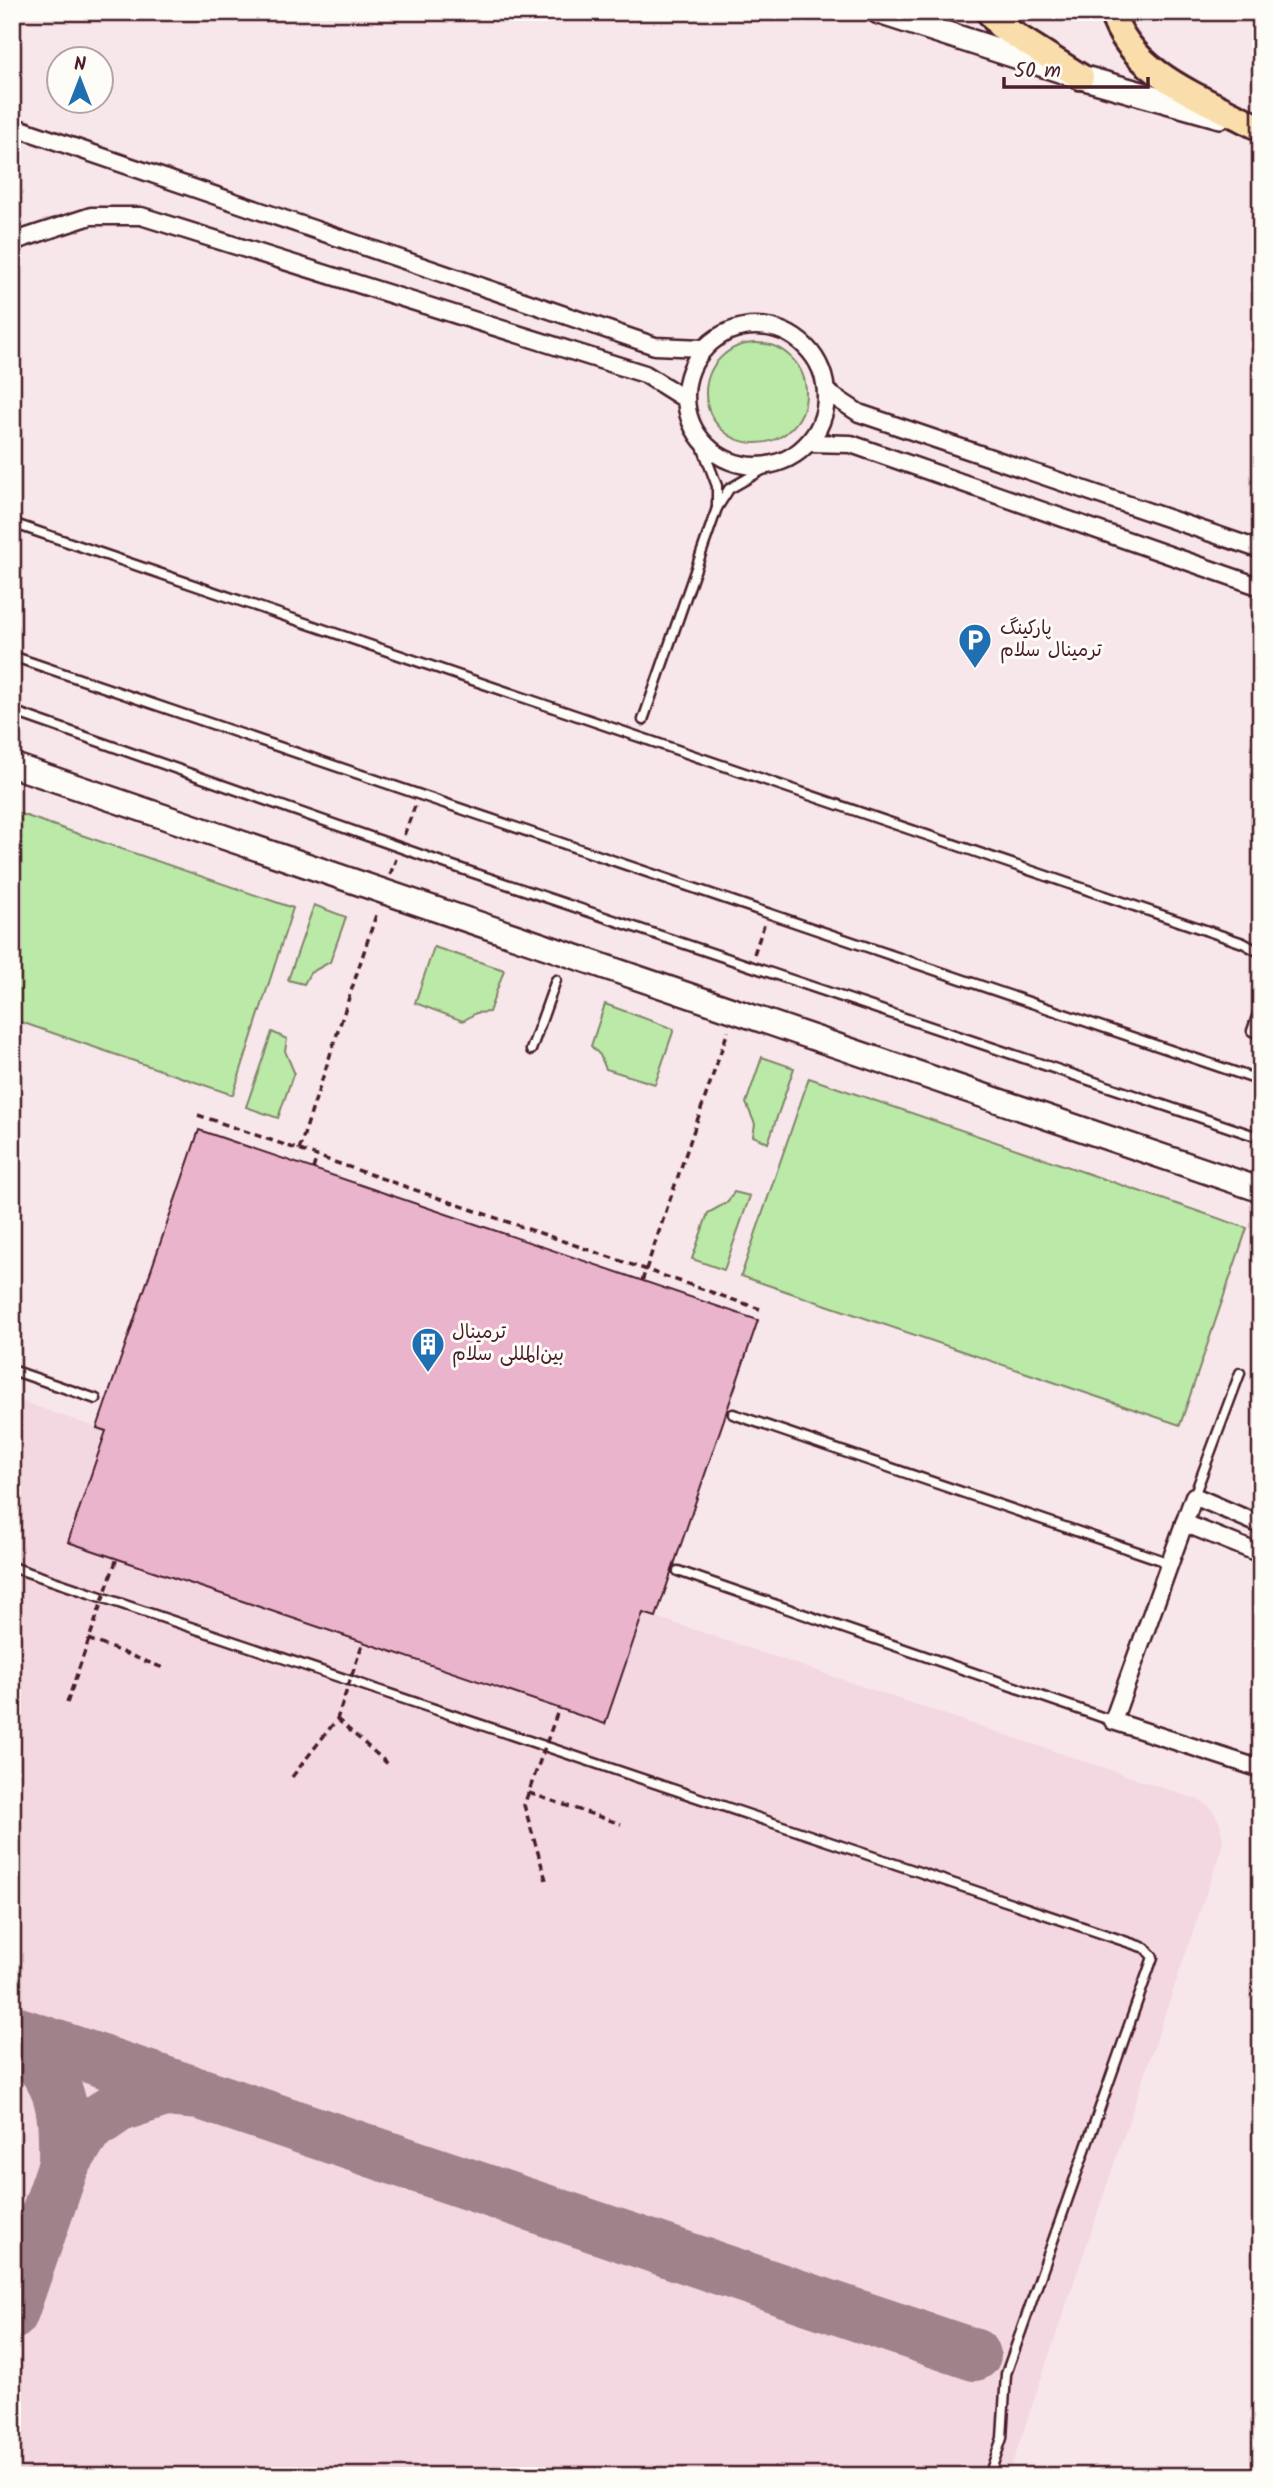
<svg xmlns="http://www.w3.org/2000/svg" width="1273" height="2488" font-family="Kalam,'Playpen Sans Arabic',sans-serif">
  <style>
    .built { fill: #f3d7e1 }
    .green { fill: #bae9a8; stroke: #82846a; stroke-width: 2 }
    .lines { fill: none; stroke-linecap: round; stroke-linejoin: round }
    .taxiway { stroke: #a0828a; stroke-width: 52 }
    .building { fill: #eab4cc; stroke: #4a1f2b; stroke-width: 2 }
    .lane-casing { stroke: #4a1f2b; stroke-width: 13 }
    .street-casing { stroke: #4a1f2b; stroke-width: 21 }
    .secondary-casing { stroke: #4a1f2b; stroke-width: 28 }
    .primary-casing { stroke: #4a1f2b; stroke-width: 30 }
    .path { stroke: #4a1f2b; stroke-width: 3.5; stroke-dasharray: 7 5; stroke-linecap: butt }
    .lane { stroke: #fdfcf7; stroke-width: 8 }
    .street { stroke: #fdfcf7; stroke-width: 16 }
    .secondary { stroke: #fdfcf7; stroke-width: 23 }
    .primary { stroke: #f9deab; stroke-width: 24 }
    .path-bridge { stroke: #4a1f2b; stroke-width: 3.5; stroke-dasharray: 7 5; stroke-linecap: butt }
    .labels { text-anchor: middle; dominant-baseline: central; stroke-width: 6; stroke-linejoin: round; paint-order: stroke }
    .poi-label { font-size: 19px; fill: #4a1f2b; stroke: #fdfcf7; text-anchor: start }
  </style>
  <rect width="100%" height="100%" fill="#f7e6ea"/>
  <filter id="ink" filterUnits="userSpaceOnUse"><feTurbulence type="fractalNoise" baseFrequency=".0143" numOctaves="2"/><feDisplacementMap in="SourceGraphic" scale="14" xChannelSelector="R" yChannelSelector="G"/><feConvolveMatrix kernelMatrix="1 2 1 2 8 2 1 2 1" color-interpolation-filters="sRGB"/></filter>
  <g filter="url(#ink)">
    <polygon class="built" points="199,1130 758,1320 656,1617 1201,1801 1212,1809 1220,1824 1223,1843 1008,2476 12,2476 12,1398 97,1428"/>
    <g class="green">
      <circle cx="756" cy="393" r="50"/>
      <polygon points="12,811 293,908 233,1095 12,1019"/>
      <polygon points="314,905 346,917 330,962 310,973 304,984 288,980"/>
      <polygon points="434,947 504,970 489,1012 476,1013 463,1021 415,1003"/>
      <polygon points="605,1004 674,1029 655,1084 606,1069 600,1055 591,1046"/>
      <polygon points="272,1032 287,1039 285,1051 294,1072 278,1118 246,1107"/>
      <polygon points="762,1057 794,1068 768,1143 753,1136 755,1124 746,1103"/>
      <polygon points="809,1078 1247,1228 1180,1425 741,1276"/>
      <polygon points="734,1192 750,1196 724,1270 692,1259 708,1213 728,1202"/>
    </g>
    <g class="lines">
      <g class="taxiway">
        <polyline points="12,2031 188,2090"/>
        <path d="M12,2036C62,2076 65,2102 64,2164"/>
        <polyline points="12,2314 64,2164 87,2128 119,2106 165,2091 201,2094 975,2355"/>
      </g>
    </g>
    <polygon class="building" points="199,1130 758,1320 656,1617 643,1613 605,1724 68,1542 106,1431 97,1428"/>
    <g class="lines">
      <defs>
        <g id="lane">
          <polyline points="699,438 717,486 717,508"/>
          <polyline points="12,523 1243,943 1261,953"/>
          <polyline points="12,656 1261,1081"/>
          <polyline points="12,711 447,864 1261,1138"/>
          <polyline points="643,720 717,508 729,489 773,464"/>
          <polyline points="1261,1005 1252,1031 1261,1034"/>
          <polyline points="531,1050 556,980"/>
          <polyline points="12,1370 96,1399"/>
          <polyline points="733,1414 1170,1563"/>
          <polyline points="1194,1496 1240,1373"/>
          <polyline points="12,1567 1145,1948 1153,1957 1006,2374 1002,2438 989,2476"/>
          <polyline points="678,1571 1113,1721"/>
        </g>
        <g id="street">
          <polyline points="12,126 655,346 703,348"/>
          <polyline points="12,242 91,216 141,216 645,374 685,399"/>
          <circle cx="756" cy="396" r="70"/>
          <polyline points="827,392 859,413 1261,550"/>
          <polyline points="809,443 851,444 1261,587"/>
          <polyline points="1184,1523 1261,1554"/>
          <polyline points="1261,1525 1194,1496 1113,1721 1261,1769"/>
        </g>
        <g id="secondary">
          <polyline points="879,12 1081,77 1220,116"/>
          <polyline points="12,765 1261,1190"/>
        </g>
        <g id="primary">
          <polyline points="989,12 999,25 1081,77"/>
          <path d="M1112,12C1130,74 1205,99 1256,126"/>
        </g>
      </defs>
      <use href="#lane" class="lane-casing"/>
      <use href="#street" class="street-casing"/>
      <use href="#secondary" class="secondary-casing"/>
      <use href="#primary" class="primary-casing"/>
      <g class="path">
        <polyline points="404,835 415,806"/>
        <polyline points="390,875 396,859"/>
        <polyline points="754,954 764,925"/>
        <polyline points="198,1115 760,1309"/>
        <polyline points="299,1150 377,912"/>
        <polyline points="313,1169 317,1156"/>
        <polyline points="642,1281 728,1031"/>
        <polyline points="88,1639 163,1668"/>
        <polyline points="337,1719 388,1764"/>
        <polyline points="529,1793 621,1824"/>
      </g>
      <use href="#lane" class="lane"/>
      <use href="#street" class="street"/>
      <use href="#secondary" class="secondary"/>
      <use href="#primary" class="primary"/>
      <g class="path-bridge">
        <polyline points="67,1703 117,1558"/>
        <polyline points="292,1777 337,1719 363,1642"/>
        <polyline points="546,1880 524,1805 559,1708"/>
      </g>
    </g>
  </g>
  <defs>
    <symbol id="parking-pin" viewBox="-11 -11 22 30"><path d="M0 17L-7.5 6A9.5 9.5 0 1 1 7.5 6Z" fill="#1f6fb2" stroke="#fdfcf7"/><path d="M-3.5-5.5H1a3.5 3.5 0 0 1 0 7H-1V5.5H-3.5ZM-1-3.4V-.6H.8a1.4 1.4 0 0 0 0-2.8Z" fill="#fff"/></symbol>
    <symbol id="building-pin" viewBox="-11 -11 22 30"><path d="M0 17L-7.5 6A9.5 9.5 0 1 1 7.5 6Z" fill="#1f6fb2" stroke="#fdfcf7"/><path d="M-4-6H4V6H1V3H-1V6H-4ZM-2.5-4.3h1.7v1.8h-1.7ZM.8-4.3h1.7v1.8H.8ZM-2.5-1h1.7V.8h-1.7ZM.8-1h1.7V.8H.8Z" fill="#fff"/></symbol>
  </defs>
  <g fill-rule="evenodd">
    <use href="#parking-pin" x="956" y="621" width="38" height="52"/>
    <use href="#building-pin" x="409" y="1325" width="38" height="52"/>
  </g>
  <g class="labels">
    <g class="poi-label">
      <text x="1000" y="629">پارکینگ<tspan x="1000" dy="22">ترمینال سلام</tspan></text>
      <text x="452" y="1333">ترمینال<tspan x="452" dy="22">بین‌المللی سلام</tspan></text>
    </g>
  </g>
  <rect width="1273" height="2488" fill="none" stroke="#fdfcf7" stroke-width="42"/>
  <rect x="21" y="21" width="1231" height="2446" fill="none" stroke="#4a1f2b" stroke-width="2.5" filter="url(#ink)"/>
  <g transform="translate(80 80)"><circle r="33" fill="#fdfcf7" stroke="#b5a4a5" stroke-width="2"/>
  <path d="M0-5L12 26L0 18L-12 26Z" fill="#1f6fb2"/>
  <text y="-10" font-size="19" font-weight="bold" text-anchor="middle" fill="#4a1f2b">N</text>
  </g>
  <path d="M1004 77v10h144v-10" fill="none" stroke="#4a1f2b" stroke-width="3.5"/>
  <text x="1014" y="77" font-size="21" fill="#4a1f2b" stroke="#fdfcf7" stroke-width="5" paint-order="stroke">50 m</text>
</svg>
